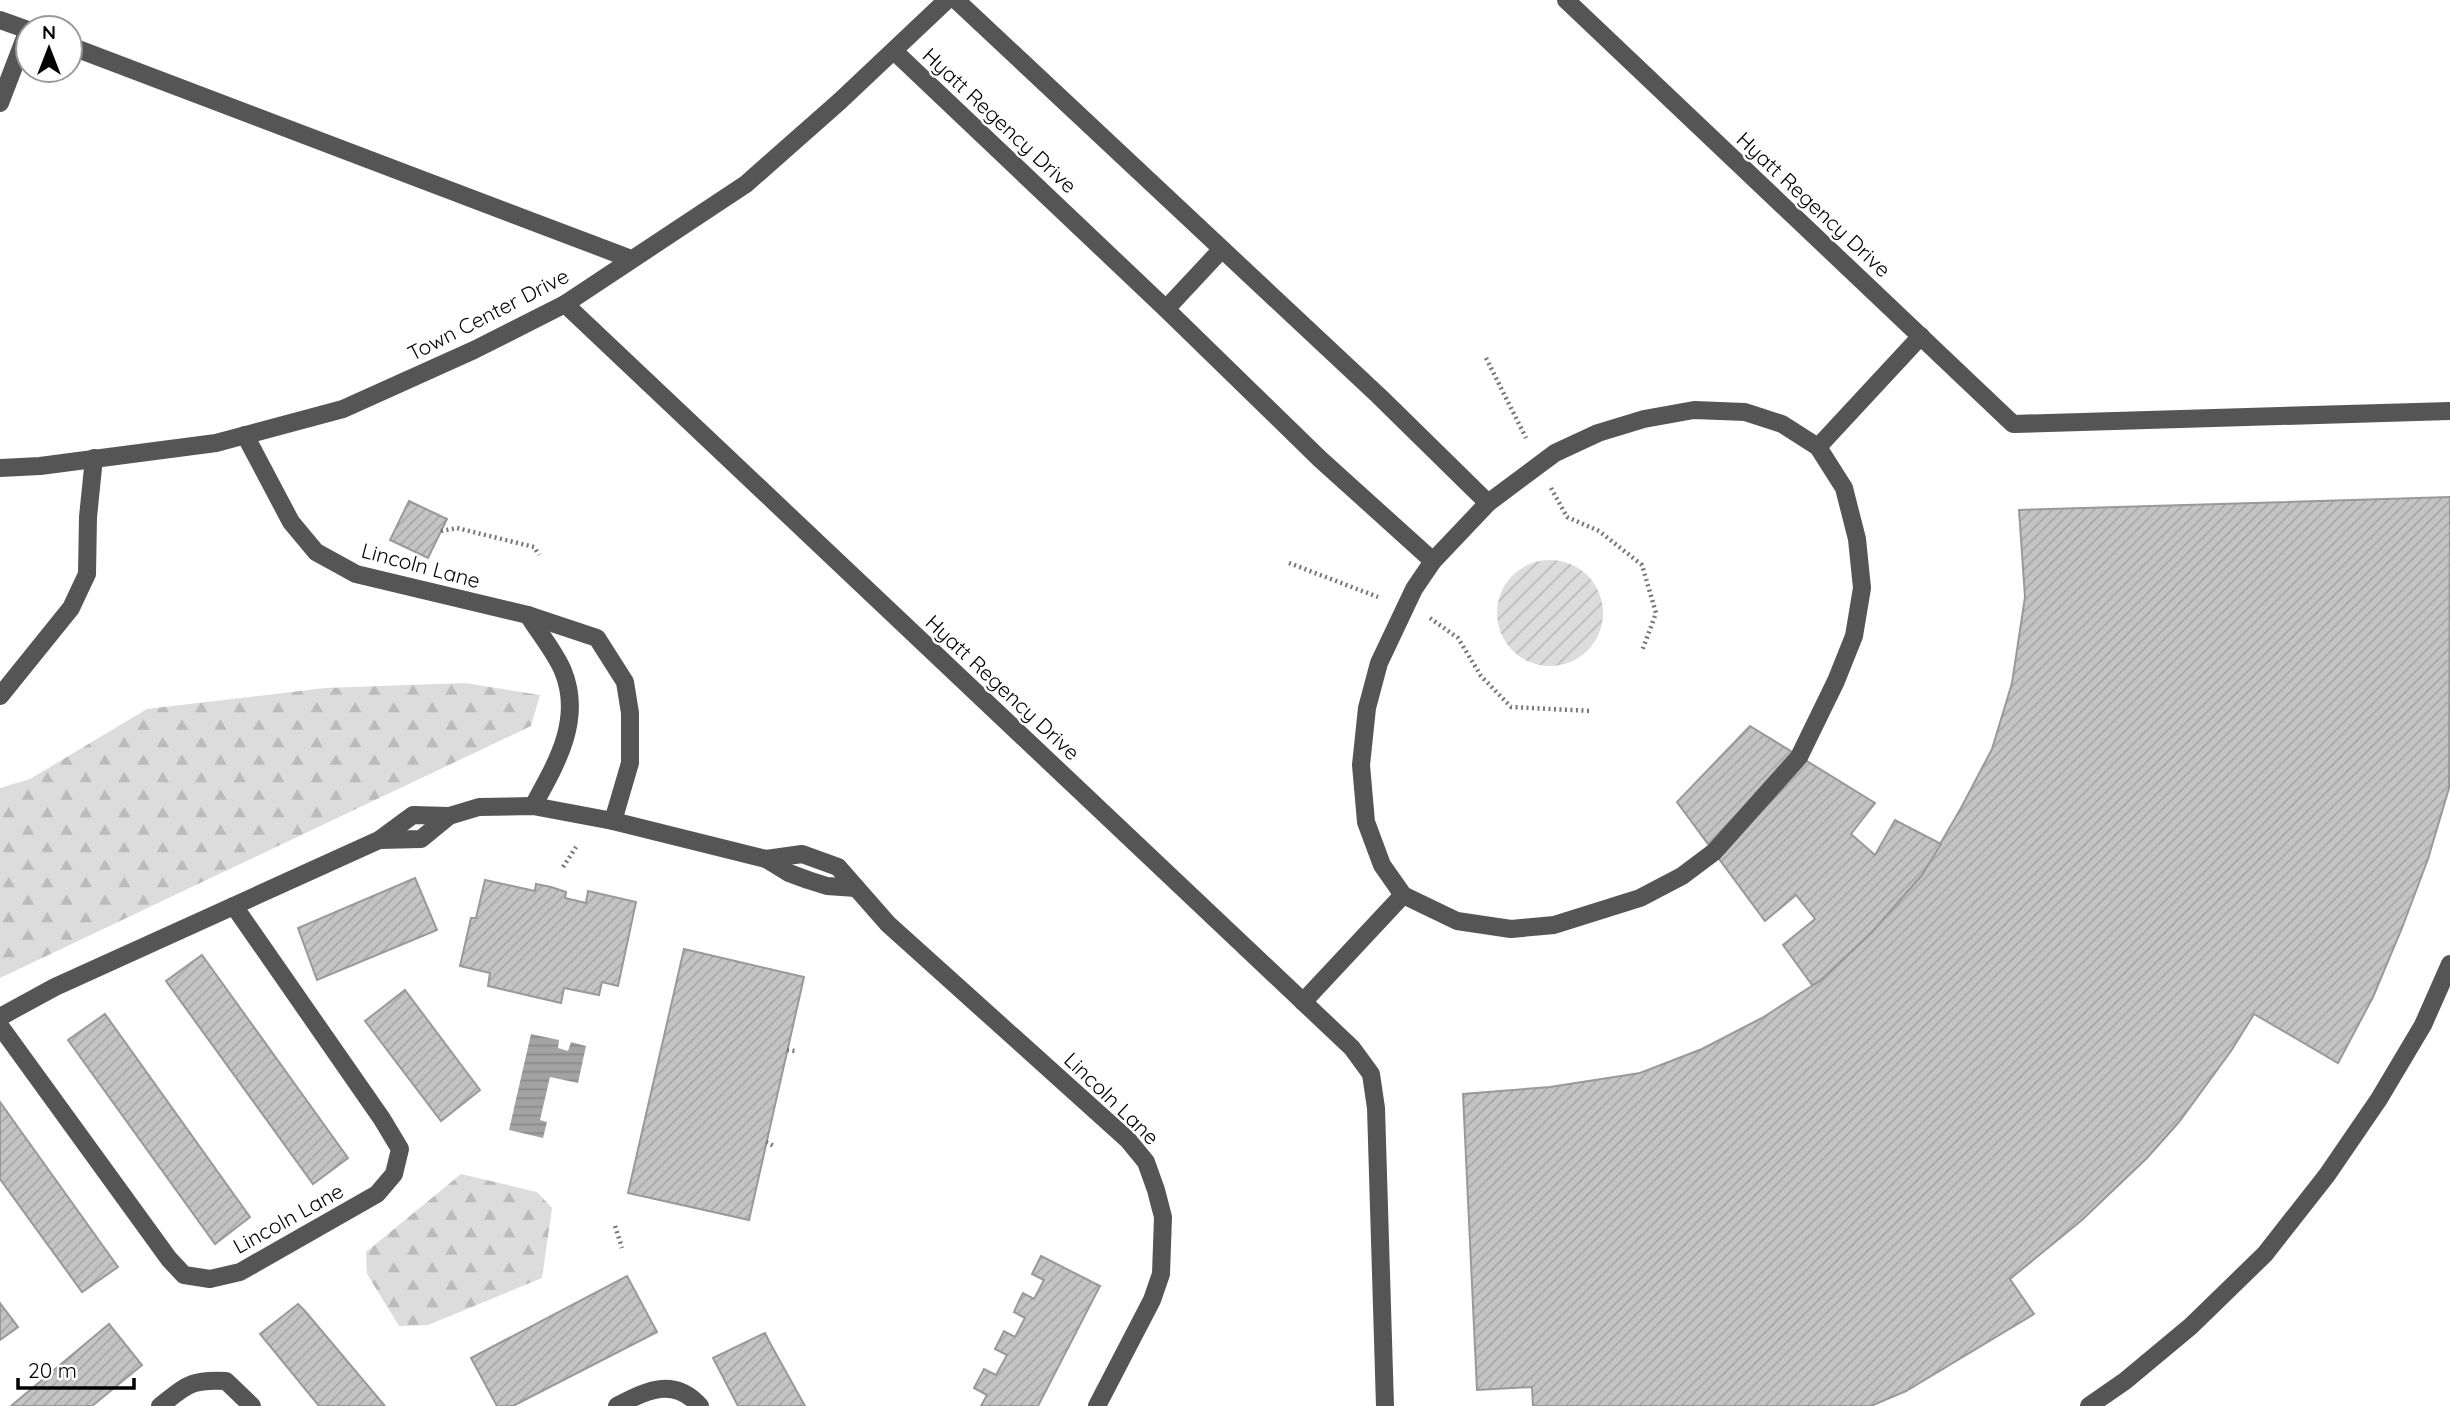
<svg xmlns="http://www.w3.org/2000/svg" width="2450" height="1406" font-family="Quicksand,sans-serif">
  <style>
    .forest { fill: url(#forest-firs) }
    .garden { fill: url(#garden-furrows) }
    .water { fill: url(#water-rules) }
    .building { fill: url(#building-hatch); stroke: #999; stroke-width: 2 }
    .lines { fill: none; stroke-linecap: round; stroke-linejoin: round }
    .path { stroke: #777; stroke-width: 4.5; stroke-dasharray: 2 3.5; stroke-linecap: butt }
    .minor { stroke: #555; stroke-width: 18 }
    .labels { text-anchor: middle; dominant-baseline: central; stroke-width: 5; stroke-linejoin: round; paint-order: stroke }
    .street-label { font-size: 21px; fill: #000; stroke: #fff }
  </style>
  <defs>
    <pattern id="forest-firs" width="22" height="20" patternUnits="userSpaceOnUse" patternTransform="scale(1.75)"><rect width="22" height="20" fill="#dcdcdc"/><path d="M5 1l3.5 6h-7zM16 11l3.5 6h-7z" fill="#bbb"/></pattern>
    <pattern id="garden-furrows" width="10" height="10" patternUnits="userSpaceOnUse" patternTransform="scale(1.75)"><rect width="10" height="10" fill="#dcdcdc"/><path d="M-1 1l2-2M0 10L10 0M9 11l2-2" fill="none" stroke="#bbb"/></pattern>
    <pattern id="water-rules" width="6" height="5" patternUnits="userSpaceOnUse" patternTransform="scale(1.75)"><rect width="6" height="5" fill="#a3a3a3"/><path d="M0 2.5h6" fill="none" stroke="#8b8b8b"/></pattern>
    <pattern id="building-hatch" width="6" height="6" patternUnits="userSpaceOnUse" patternTransform="scale(1.75)"><rect width="6" height="6" fill="#c4c4c4"/><path d="M-1 1l2-2M0 6l6-6M5 7l2-2" fill="none" stroke="#a7a7a7"/></pattern>
  </defs>
  <rect width="100%" height="100%" fill="#fff"/>
  <g class="forest">
    <polygon points="465,683 540,695 531,726 0,978 0,788 30,779 147,709 325,688"/>
    <polygon points="461,1174 537,1192 552,1208 542,1278 428,1325 399,1326 367,1274 366,1252"/>
  </g>
  <circle class="garden" cx="1550" cy="613" r="53"/>
  <polygon class="water" points="531,1034 559,1040 558,1048 568,1051 571,1042 586,1046 578,1083 550,1077 540,1120 547,1122 543,1138 509,1130"/>
  <g class="building">
    <polygon points="2450,497 2449,788 2428,859 2402,928 2373,997 2338,1063 2254,1014 2231,1051 2179,1122 2147,1158 2082,1220 2010,1279 2034,1314 1906,1391 1871,1406 1533,1406 1532,1387 1477,1390 1463,1094 1550,1087 1640,1073 1702,1049 1762,1018 1821,980 1872,932 1922,875 1961,808 1992,749 2012,683 2025,597 2019,510"/>
    <polygon points="409,501 447,519 428,558 390,540"/>
    <polygon points="1750,726 1875,803 1851,834 1875,855 1895,820 1941,844 1922,875 1872,932 1821,980 1812,985 1783,945 1815,919 1796,895 1765,921 1677,802"/>
    <polygon points="415,878 437,930 317,980 298,928"/>
    <polygon points="485,880 535,891 536,884 551,887 566,892 565,898 586,903 588,891 636,902 618,986 602,982 599,995 564,988 561,1003 488,986 490,973 460,966 471,918 476,918"/>
    <polygon points="684,949 804,977 749,1220 628,1193"/>
    <polygon points="202,955 348,1158 313,1184 166,981"/>
    <polygon points="405,990 480,1090 441,1121 365,1021"/>
    <polygon points="105,1014 250,1217 215,1244 68,1040"/>
    <polygon points="0,1102 118,1267 82,1292 0,1179"/>
    <polygon points="1041,1256 1100,1286 1038,1406 981,1406 987,1395 974,1388 984,1369 996,1375 1007,1355 995,1349 1004,1331 1015,1337 1025,1318 1014,1312 1019,1301 1023,1293 1034,1299 1044,1280 1032,1274"/>
    <polygon points="627,1276 657,1332 513,1406 497,1406 471,1358"/>
    <polygon points="0,1303 18,1327 0,1340"/>
    <polygon points="298,1304 305,1311 385,1406 319,1406 260,1334"/>
    <polygon points="109,1324 142,1365 92,1406 11,1406"/>
    <polygon points="765,1333 770,1343 805,1406 738,1406 713,1358"/>
  </g>
  <g class="lines">
    <g class="path">
      <polyline points="1486,358 1526,438"/>
      <polyline points="1551,488 1567,517 1599,531 1642,565 1656,613 1642,651"/>
      <polyline points="441,531 457,528 534,547 539,555"/>
      <polyline points="1289,563 1378,597"/>
      <polyline points="1430,618 1458,638 1481,676 1511,707 1591,711"/>
      <polyline points="563,867 578,844"/>
      <polyline points="787,1050 795,1051"/>
      <polyline points="766,1142 774,1146"/>
      <polyline points="615,1226 622,1248"/>
    </g>
    <g class="minor">
      <polyline points="1566,0 2013,424 2450,411"/>
      <polyline points="0,20 28,30"/>
      <polyline points="70,46 631,259"/>
      <polyline points="894,51 1166,309 1320,459 1433,561 1414,589 1379,663 1367,708 1361,765 1366,822 1382,865 1403,895 1457,921 1511,929 1554,925 1640,898 1682,876 1714,852 1799,757 1836,681 1854,636 1862,588 1857,539 1844,488 1818,447 1782,424 1745,412 1694,410 1644,419 1598,433 1555,453 1488,503 1379,396 956,0"/>
      <polyline points="0,103 28,30"/>
      <polyline points="565,304 1352,1048 1371,1074 1376,1108 1385,1406"/>
      <polyline points="1166,309 1221,250"/>
      <polyline points="245,435 291,522 316,552 356,574 528,615 597,638 625,682 630,713 630,763 613,821"/>
      <polyline points="1818,447 1921,336"/>
      <polyline points="0,468 40,466 216,443 343,409 474,350 565,304 746,184 840,101 947,0"/>
      <polyline points="1433,561 1488,503"/>
      <path d="M528,615C539,633 555,652 563,671C583,720 556,764 533,806"/>
      <polyline points="0,696 71,608 87,574 88,517 94,458"/>
      <polyline points="379,840 421,839 449,816"/>
      <polyline points="766,859 802,854 838,867 888,924 1128,1140 1146,1162 1156,1190 1163,1217 1161,1274 1152,1300 1097,1406"/>
      <polyline points="1303,1002 1403,895"/>
      <polyline points="0,1017 55,987 379,840 413,815 449,816 479,807 533,806 613,821 766,859 789,873 808,880 827,886 856,888"/>
      <polyline points="0,1026 169,1259 184,1275 210,1279 240,1272 377,1194 394,1174 400,1149 382,1119 234,906"/>
      <path d="M160,1406C187,1385 191,1379 226,1381L252,1406"/>
      <path d="M617,1406C646,1390 674,1377 700,1406"/>
      <polyline points="2089,1406 2125,1381 2191,1326 2265,1254 2327,1175 2379,1099 2423,1025 2450,964"/>
    </g>
  </g>
  <g class="labels">
    <g class="street-label">
      <text transform="translate(1000 120) rotate(43)">Hyatt Regency Drive</text>
      <text transform="translate(1814 204) rotate(43)">Hyatt Regency Drive</text>
      <text transform="translate(488 314) rotate(-27)">Town Center Drive</text>
      <text transform="translate(421 565) rotate(15)">Lincoln Lane</text>
      <text transform="translate(1003 687) rotate(43)">Hyatt Regency Drive</text>
      <text transform="translate(1112 1098) rotate(44)">Lincoln Lane</text>
      <text transform="translate(288 1218) rotate(-29)">Lincoln Lane</text>
    </g>
  </g>
  <g transform="translate(49 49)"><circle r="33" fill="#ffffff" stroke="#999999" stroke-width="2"/>
  <path d="M0-5L12 26L0 18L-12 26Z" fill="#000000"/>
  <text y="-10" font-size="19" font-weight="bold" text-anchor="middle" fill="#000000">N</text>
  </g>
  <path d="M18 1378v10h116v-10" fill="none" stroke="#000000" stroke-width="3.5"/>
  <text x="28" y="1378" font-size="21" fill="#000000" stroke="#ffffff" stroke-width="5" paint-order="stroke">20 m</text>
</svg>
